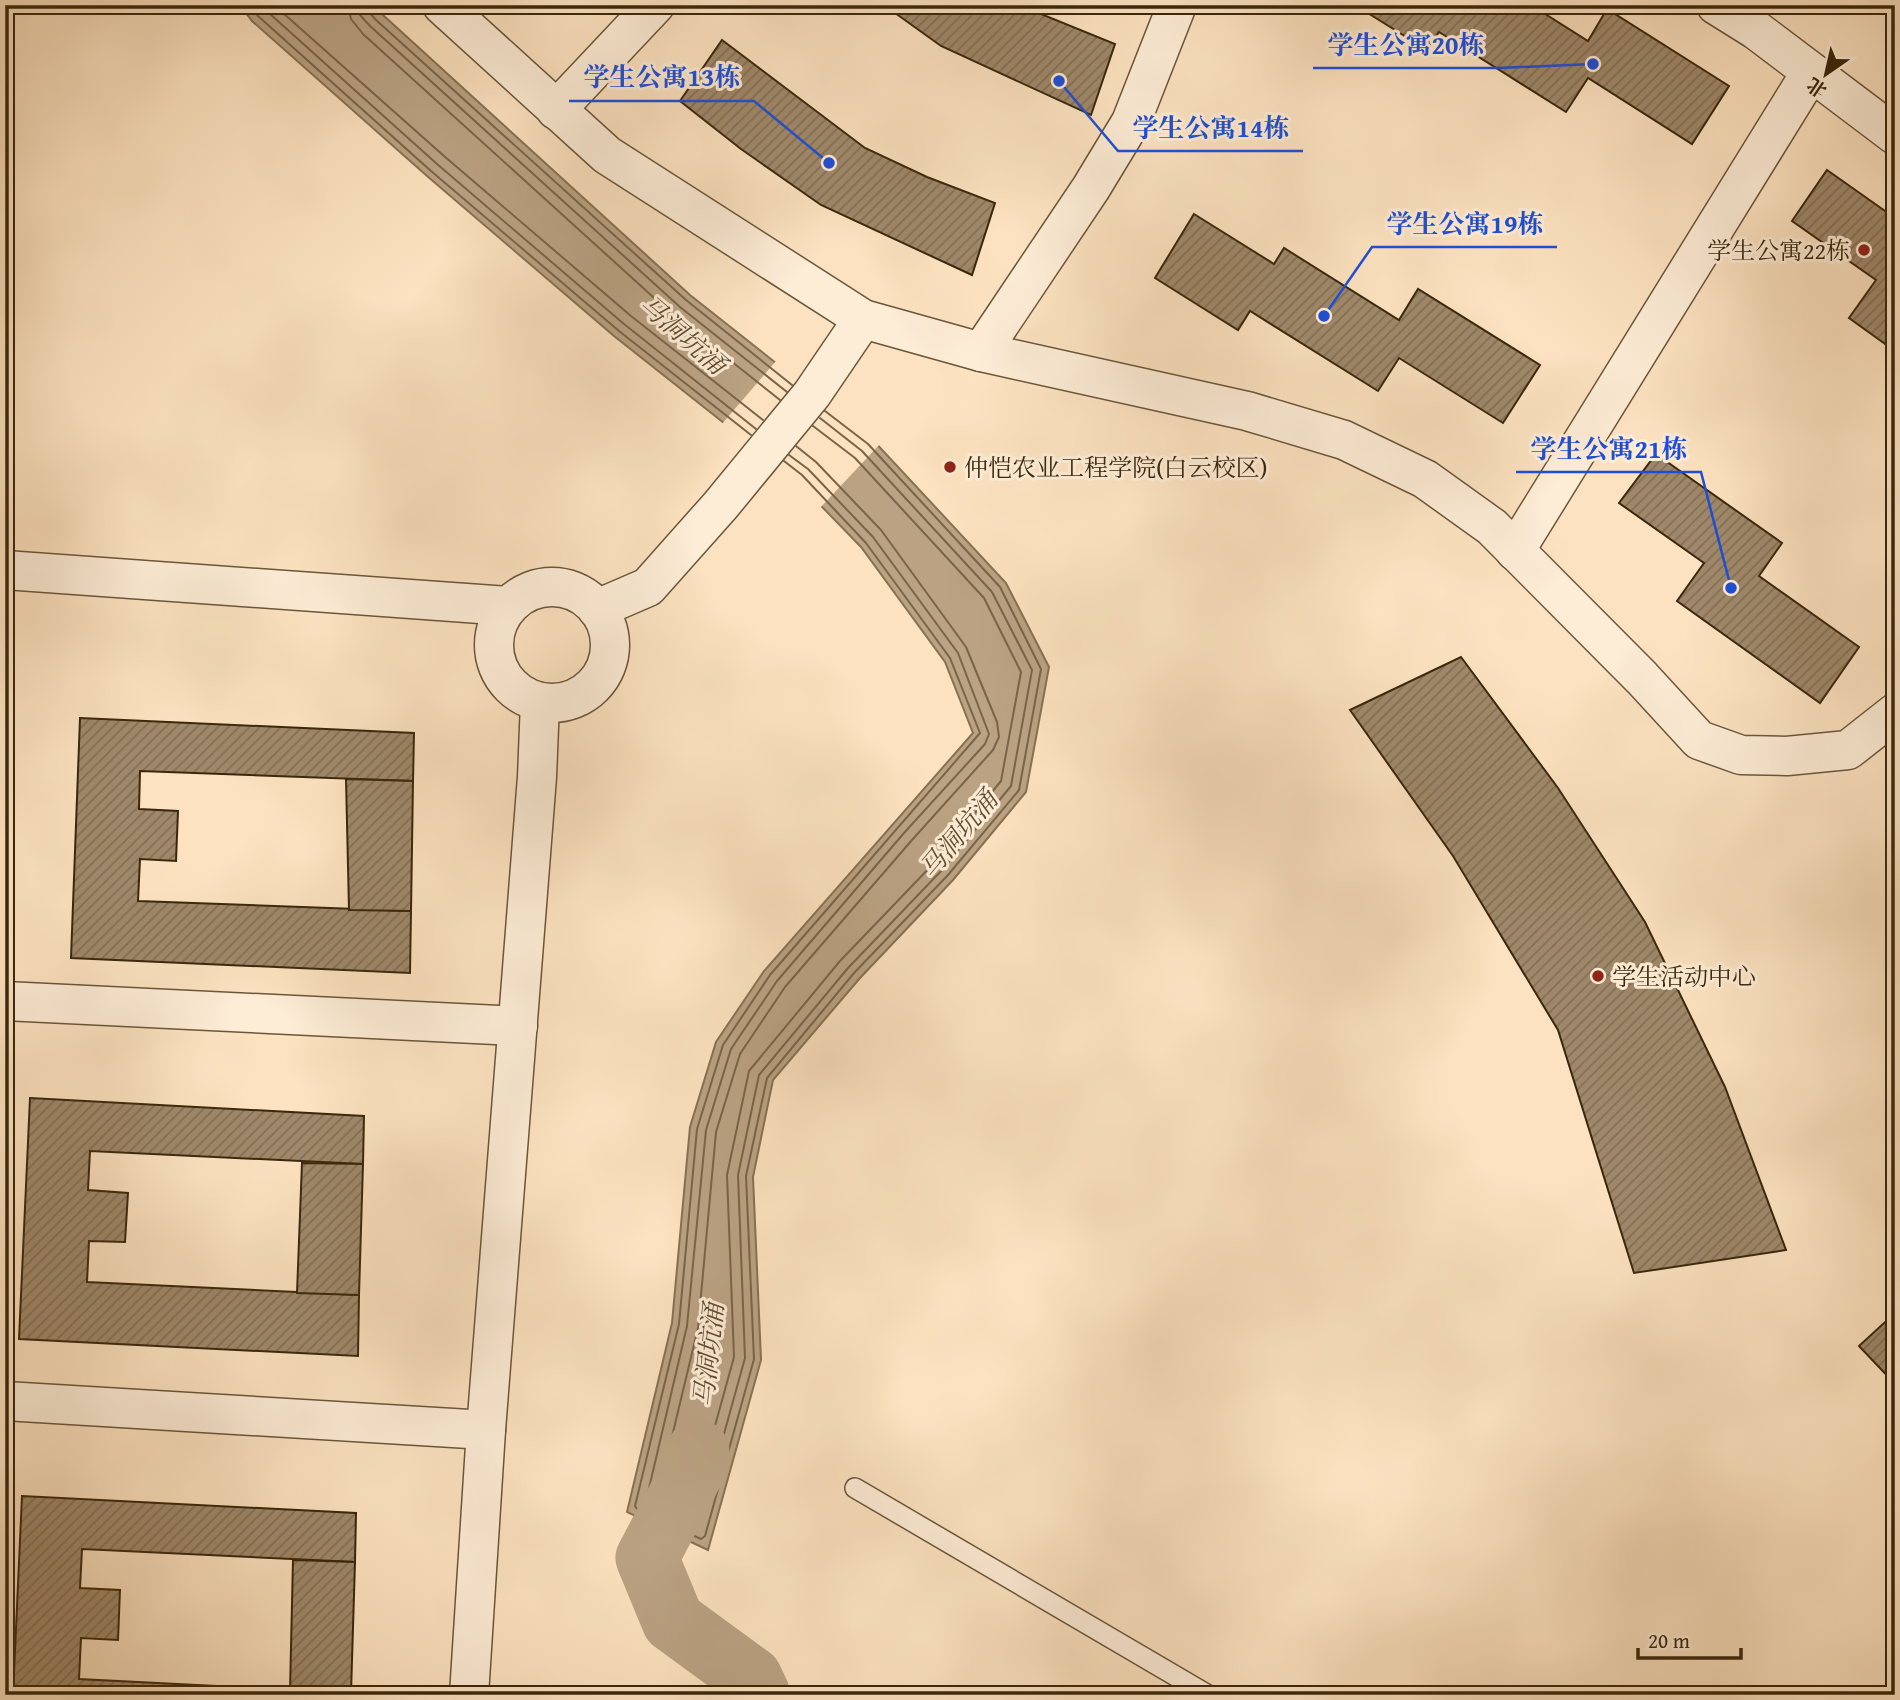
<svg xmlns="http://www.w3.org/2000/svg" width="1900" height="1700" font-family="'Gentium Book Plus','Noto Serif SC',serif">
  <style>
    .water { fill: #baa283; stroke: #877153; stroke-width: 2 }
    .pier { fill: #fce2c0 }
    .lines { fill: none; stroke-linecap: round; stroke-linejoin: round }
    .shore { stroke: #7a6448; stroke-width: 2 }
    .river { stroke: #baa283; stroke-width: 63 }
    .building { fill: url(#building-hatch); stroke: #3a270c; stroke-width: 2 }
    .service-casing { stroke: #6a5639; stroke-width: 22 }
    .minor-casing { stroke: #6a5639; stroke-width: 41 }
    .service { stroke: #fdecd6; stroke-width: 19 }
    .minor { stroke: #fdecd6; stroke-width: 38 }
    .poi-dot { fill: #8f2418; stroke: #fdecd6; stroke-width: 2.5 }
    .labels { text-anchor: middle; dominant-baseline: central; stroke-width: 6; stroke-linejoin: round; paint-order: stroke }
    .poi-label { font-size: 24px; fill: #3a270c; stroke: #fdecd6; text-anchor: start }
    .water-label { font-size: 26px; font-style: italic; fill: #604c30; stroke: #fdecd6 }
    .leader { fill: none; stroke: #1d4ed8; stroke-width: 2.5 }
    .callout-dot { fill: #1d4ed8; stroke: #fdecd6; stroke-width: 2.5 }
    .callout-label { font-size: 26px; text-anchor: middle; font-weight: bold; fill: #1d4ed8; stroke: #fdecd6; stroke-width: 6; stroke-linejoin: round; paint-order: stroke }
  </style>
  <defs>
    <pattern id="building-hatch" width="6" height="6" patternUnits="userSpaceOnUse" patternTransform="scale(1.75)"><rect width="6" height="6" fill="#9f886a"/><path d="M-1 1l2-2M0 6l6-6M5 7l2-2" fill="none" stroke="#836f56"/></pattern>
  </defs>
  <rect width="100%" height="100%" fill="#fce2c0"/>
  <filter id="stains"><feTurbulence type="fractalNoise" baseFrequency=".00286" numOctaves="4"/><feColorMatrix values="0 0 0 0 .2 0 0 0 0 .09 0 0 0 0 .02 0 0 0 .5 -.17"/></filter>
  <radialGradient id="worn" r=".72"><stop offset=".6" stop-color="#630" stop-opacity="0"/><stop offset="1" stop-color="#630" stop-opacity=".3"/></radialGradient>
  <polygon class="water" points="240,5 372,5 690,295 872,439 1006,583 1049,667 1026,792 953,880 860,978 773,1080 753,1177 761,1360 708,1550 627,1512 672,1323 690,1127 716,1042 764,971 973,733 945,662 861,547 796,480 614,336 427,176 252,21"/>
  <polygon class="pier" points="776,361 881,443 819,509 794,483 721,425"/>
  <g class="lines">
    <g class="shore">
      <polyline points="249,5 258,16 431,171 619,331 751,435"/>
      <polyline points="260,5 437,164 624,324 756,429"/>
      <polyline points="274,5 444,156 631,316 763,420"/>
      <polyline points="348,5 351,19 363,34 673,315 780,400"/>
      <polyline points="359,5 360,15 370,26 680,307 787,392"/>
      <polyline points="368,5 369,12 376,20 686,300 792,385"/>
      <polyline points="796,446 816,462 881,530 966,647 997,722 999,737 993,750 912,840 785,987 740,1054 716,1132 698,1328 658,1495 659,1498 689,1512 692,1509 734,1357 727,1175 749,1071 840,961 934,863 1001,781 1021,672 984,598 855,458 813,426"/>
      <polyline points="789,455 808,469 873,537 958,653 989,734 985,744 904,833 777,981 731,1049 706,1130 687,1326 646,1501 648,1504 695,1526 699,1524 745,1358 738,1175 759,1075 848,968 942,870 1011,786 1032,670 992,592 862,451 820,418"/>
      <polyline points="784,461 802,475 866,543 950,658 980,733 770,975 723,1045 697,1129 679,1324 635,1506 637,1509 701,1539 705,1536 754,1359 746,1176 767,1078 854,973 948,875 1019,790 1041,669 1000,587 868,444 825,411"/>
    </g>
    <polyline class="river" points="698,1451 697,1463 647,1558 673,1621 751,1678 759,1695"/>
  </g>
  <g class="building">
    <polygon points="884,5 1019,5 1115,44 1091,115 941,46"/>
    <polygon points="1355,5 1531,5 1588,41 1607,9 1729,86 1692,144 1588,78 1566,112 1439,32 1427,50"/>
    <polygon points="722,40 865,148 927,177 995,203 972,275 821,205 741,149 680,101"/>
    <polygon points="1827,170 1895,218 1895,351 1849,318 1876,280 1792,221"/>
    <polygon points="1194,214 1274,264 1284,248 1399,320 1418,289 1540,365 1503,423 1399,358 1378,391 1250,311 1238,330 1155,278"/>
    <polygon points="1656,454 1782,543 1759,576 1859,647 1820,703 1677,601 1704,563 1619,503"/>
    <polygon points="1461,657 1558,788 1645,922 1725,1087 1786,1250 1634,1273 1558,1030 1453,856 1350,710"/>
    <polygon points="80,718 414,733 413,781 140,771 139,809 178,811 176,861 140,859 138,901 411,911 410,973 71,958"/>
    <polygon points="346,779 413,781 411,911 349,910"/>
    <polygon points="30,1098 364,1116 363,1164 90,1151 88,1190 128,1193 125,1242 89,1241 87,1282 359,1295 358,1356 19,1339"/>
    <polygon points="302,1163 363,1164 359,1295 297,1293"/>
    <polygon points="1895,1313 1895,1384 1859,1346"/>
    <polygon points="22,1496 356,1513 355,1562 82,1549 80,1588 120,1590 118,1640 81,1638 79,1679 351,1693 351,1695 13,1695"/>
    <polygon points="293,1560 355,1562 351,1693 290,1691"/>
  </g>
  <g class="lines">
    <defs>
      <polyline id="service" points="855,1488 1208,1695"/>
      <g id="minor">
        <polyline points="442,5 607,155 863,319 981,352 1247,411 1344,440 1425,479 1492,527 1642,678 1699,740 1741,755 1787,756 1848,750 1895,713"/>
        <polyline points="1716,5 1756,30 1895,135"/>
        <polyline points="556,110 655,5"/>
        <polyline points="981,352 1091,188 1131,122 1177,5"/>
        <polyline points="1515,551 1811,72"/>
        <polyline points="5,570 508,606"/>
        <circle cx="552" cy="645" r="58"/>
        <polyline points="597,609 648,587 720,506 812,394 863,319"/>
        <polyline points="5,1001 518,1026"/>
        <polyline points="5,1401 486,1430"/>
        <polyline points="469,1695 486,1430 537,777 540,702"/>
      </g>
    </defs>
    <use href="#service" class="service-casing"/>
    <use href="#minor" class="minor-casing"/>
    <use href="#service" class="service"/>
    <use href="#minor" class="minor"/>
  </g>
  <g class="poi-dot">
    <circle cx="1864" cy="250" r="7"/>
    <circle cx="950" cy="467" r="7"/>
    <circle cx="1598" cy="976" r="7"/>
  </g>
  <g class="labels">
    <g class="poi-label">
      <text x="1850" y="250" text-anchor="end">学生公寓22栋</text>
      <text x="964" y="467">仲恺农业工程学院(白云校区)</text>
      <text x="1612" y="976">学生活动中心</text>
    </g>
    <g class="water-label">
      <text transform="translate(683 334) rotate(41)">马洞坑涌</text>
      <text transform="translate(958 834) rotate(-50)">马洞坑涌</text>
      <text transform="translate(708 1355) rotate(-84)">马洞坑涌</text>
    </g>
  </g>
  <path class="leader" d="M1593 64L1498 68H1313M829 163L754 101H569M1059 81L1118 151H1303M1324 316L1372 247H1557M1731 588L1701 472H1516"/>
  <g class="callout-dot">
    <circle cx="1593" cy="64" r="7"/>
    <circle cx="829" cy="163" r="7"/>
    <circle cx="1059" cy="81" r="7"/>
    <circle cx="1324" cy="316" r="7"/>
    <circle cx="1731" cy="588" r="7"/>
  </g>
  <g class="callout-label">
    <text x="1406" y="54">学生公寓20栋</text>
    <text x="662" y="86">学生公寓13栋</text>
    <text x="1211" y="137">学生公寓14栋</text>
    <text x="1465" y="233">学生公寓19栋</text>
    <text x="1609" y="458">学生公寓21栋</text>
  </g>
  <rect width="1900" height="1700" fill="none" stroke="#fce2c0" stroke-width="28"/>
  <rect x="7" y="7" width="1886" height="1686" fill="none" stroke="#3a270c" stroke-width="3.5"/>
  <rect x="14" y="14" width="1872" height="1672" fill="none" stroke="#3a270c" stroke-width="2"/>
  <g transform="translate(1826 74) rotate(214)" stroke="#fdecd6" stroke-width="5" paint-order="stroke">
  <path d="M0-5L12 26L0 18L-12 26Z" fill="#3a270c"/>
  <text y="-10" font-size="19" font-weight="bold" text-anchor="middle" fill="#3a270c">北</text>
  </g>
  <path d="M1638 1648v10h103v-10" fill="none" stroke="#3a270c" stroke-width="3.5"/>
  <text x="1648" y="1648" font-size="21" fill="#3a270c" stroke="#fdecd6" stroke-width="5" paint-order="stroke">20 m</text>
  <rect width="100%" height="100%" filter="url(#stains)"/>
  <rect width="100%" height="100%" fill="url(#worn)"/>
</svg>
